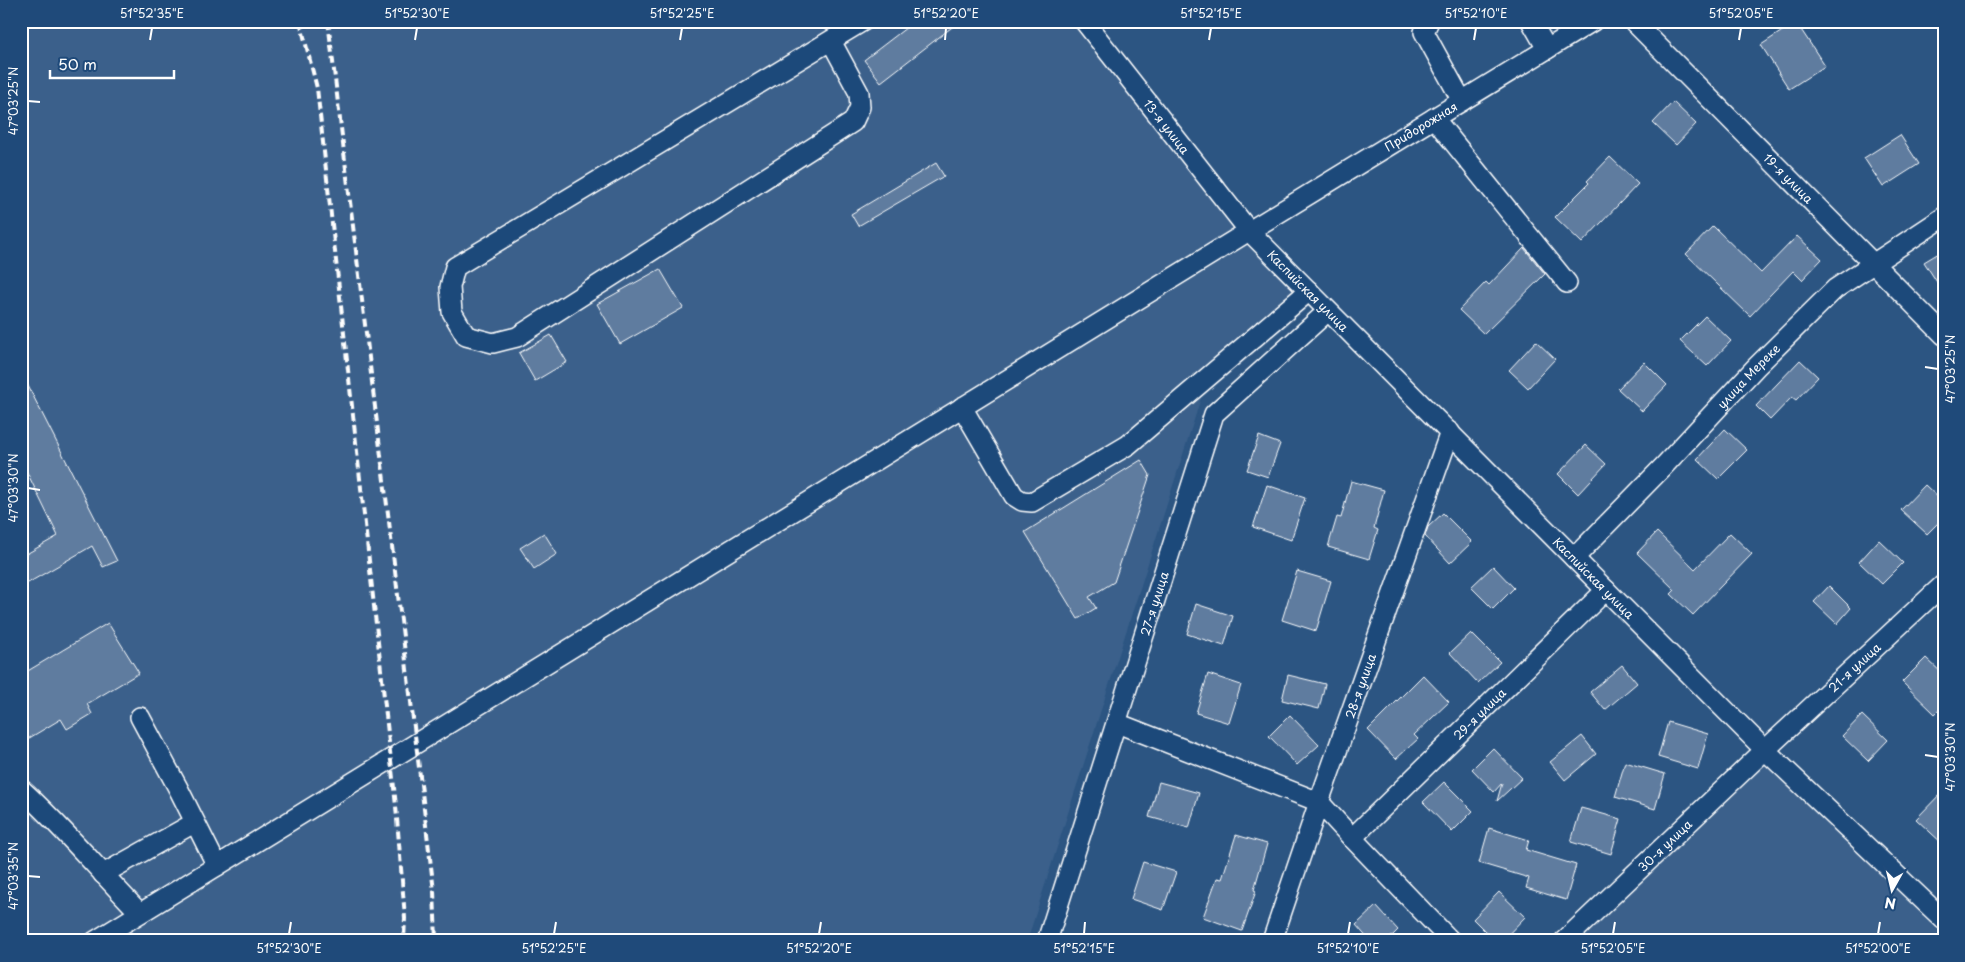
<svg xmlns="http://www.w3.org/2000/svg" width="1965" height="962" font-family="'Playpen Sans',sans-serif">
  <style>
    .built { fill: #3b618b }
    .building { fill: #5e7c9f; stroke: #fff }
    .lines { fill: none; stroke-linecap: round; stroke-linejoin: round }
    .minor-casing { stroke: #fff; stroke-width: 22 }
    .minor { stroke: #1f4a7a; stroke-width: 19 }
    .rail { stroke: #fff; stroke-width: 4; stroke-dasharray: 8 4; stroke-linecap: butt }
    .ticks { fill: none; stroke: #fff; stroke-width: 2 }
    .labels { text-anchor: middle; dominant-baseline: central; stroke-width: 5; stroke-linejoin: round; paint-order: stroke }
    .street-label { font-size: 12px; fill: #fff; stroke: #1f4a7a }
    .neatline { fill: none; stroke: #fff; stroke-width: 2 }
    .ticks-label { font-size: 12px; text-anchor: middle; fill: #fff }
  </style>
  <rect width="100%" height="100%" fill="#2c5582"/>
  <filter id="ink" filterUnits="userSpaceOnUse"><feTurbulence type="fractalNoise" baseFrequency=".02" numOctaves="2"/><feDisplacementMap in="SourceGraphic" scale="10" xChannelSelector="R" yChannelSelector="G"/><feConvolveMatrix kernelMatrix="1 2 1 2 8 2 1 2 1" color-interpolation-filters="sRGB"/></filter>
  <g filter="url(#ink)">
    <g class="built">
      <polygon points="21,21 1085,21 1310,306 1201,398 1027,941 21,941"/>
      <polygon points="1765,760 1944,937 1944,941 1577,941"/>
    </g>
    <g class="building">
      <polygon points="915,21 960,21 881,82 864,60"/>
      <polygon points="1796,22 1825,66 1789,89 1761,45"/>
      <polygon points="1673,102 1696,124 1676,145 1653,123"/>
      <polygon points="1900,135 1919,164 1883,187 1864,158"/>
      <polygon points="1610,157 1638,184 1582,243 1555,217 1589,183 1587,181"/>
      <polygon points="936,163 944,176 858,226 851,214"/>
      <polygon points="1713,226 1761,273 1797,236 1822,259 1802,280 1793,271 1750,316 1686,254"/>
      <polygon points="1524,248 1545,274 1484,334 1459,310 1486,282 1489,285"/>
      <polygon points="1944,250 1944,293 1924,262"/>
      <polygon points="660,269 683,308 620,344 597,304"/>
      <polygon points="1705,316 1731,341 1707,366 1680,341"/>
      <polygon points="551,335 567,362 535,381 519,353"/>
      <polygon points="1536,341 1555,359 1528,388 1509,370"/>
      <polygon points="1800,360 1818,377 1796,400 1792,397 1770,420 1756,406"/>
      <polygon points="1644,362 1667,385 1642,411 1618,389"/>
      <polygon points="21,372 117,561 103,567 92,546 21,587 21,557 58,536 21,460"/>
      <polygon points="1725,429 1747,450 1718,479 1697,459"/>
      <polygon points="1259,436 1280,444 1268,477 1247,470"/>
      <polygon points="1586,445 1606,464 1578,494 1558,474"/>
      <polygon points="1141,460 1150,475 1114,582 1089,597 1096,608 1078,619 1025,532"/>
      <polygon points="1351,481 1384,490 1374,528 1378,530 1369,559 1328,547 1337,517 1341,518"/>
      <polygon points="1267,485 1305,498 1291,540 1253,527"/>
      <polygon points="1925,485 1944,503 1944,517 1927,534 1901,510"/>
      <polygon points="1443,513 1472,542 1450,563 1425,536 1428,527"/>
      <polygon points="1657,532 1695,569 1730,533 1752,554 1693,615 1671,594 1675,590 1637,553"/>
      <polygon points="544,533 557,554 534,569 520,548"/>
      <polygon points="1879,540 1903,563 1882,584 1859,562"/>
      <polygon points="1493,566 1514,588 1493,609 1471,587"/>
      <polygon points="1297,571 1331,581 1316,631 1282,620"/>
      <polygon points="1829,586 1851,608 1837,624 1814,602"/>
      <polygon points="1196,604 1233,616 1224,646 1187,634"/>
      <polygon points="108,623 139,673 87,704 92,714 67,729 61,719 21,743 21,675"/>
      <polygon points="1471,633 1500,662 1478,683 1450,653"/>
      <polygon points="1926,658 1944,675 1944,705 1935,714 1902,682"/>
      <polygon points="1622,665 1637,683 1605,710 1590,692"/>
      <polygon points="1208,674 1241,685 1229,723 1196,713"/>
      <polygon points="1288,675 1325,684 1319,709 1282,700"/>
      <polygon points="1423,675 1449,702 1414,735 1418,739 1396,759 1368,730"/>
      <polygon points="1290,715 1319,745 1297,765 1269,736"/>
      <polygon points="1862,715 1888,740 1868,761 1842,736"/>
      <polygon points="1668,722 1708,734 1698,769 1658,757"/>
      <polygon points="1582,736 1596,754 1565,780 1550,762"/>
      <polygon points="1493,748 1522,778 1497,801 1502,783 1494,792 1472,769"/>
      <polygon points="1625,762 1665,774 1655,809 1615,797"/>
      <polygon points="1159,782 1199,793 1189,828 1149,817"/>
      <polygon points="1444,782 1473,811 1452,832 1423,802"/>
      <polygon points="1944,790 1944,845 1916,819"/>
      <polygon points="1581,808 1621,819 1611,854 1571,842"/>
      <polygon points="1489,828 1529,840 1526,850 1576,865 1566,900 1526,888 1529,878 1479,863"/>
      <polygon points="1236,835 1267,844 1254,890 1256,891 1242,931 1203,917 1217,878 1222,879"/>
      <polygon points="1143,862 1176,872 1163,910 1131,899"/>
      <polygon points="1499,892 1525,917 1502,941 1495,941 1473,919"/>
      <polygon points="1376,906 1398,930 1387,941 1370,941 1356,925"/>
    </g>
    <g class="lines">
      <defs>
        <g id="minor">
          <path id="s1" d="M1084,21L1249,231L1765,750L1944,920"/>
          <polyline points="1429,21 1424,32 1462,101"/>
          <polyline points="1531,21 1547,49"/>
          <path id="s2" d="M1633,21L1944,335"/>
          <polyline points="831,41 859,93 860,107 853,122 517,337 493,343 466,336 452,312 450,287 455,267 863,21"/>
          <polyline points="1434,118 1567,283"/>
          <polyline points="962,407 1014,496 1022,501 1032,502 1128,445 1309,291"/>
          <path id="s3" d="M1574,558L1662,468L1756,367L1835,289L1944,217"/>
          <polyline points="140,717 178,788 217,866"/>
          <polyline points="1117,723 1319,802 1352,838 1451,941"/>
          <path d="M21,789C64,828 100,872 140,913"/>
          <path id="s4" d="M1352,838L1606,590"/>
          <polyline points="103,874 194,823"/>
          <path id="s5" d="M95,941L1249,231L1593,21"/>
          <path id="s6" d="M1047,941L1214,414L1328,311"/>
          <path id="s7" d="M1272,941L1319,802L1450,432"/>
          <path id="s8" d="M1564,941L1765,750L1944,584"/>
        </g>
      </defs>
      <use href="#minor" class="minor-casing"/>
      <use href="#minor" class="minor"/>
      <g class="rail">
        <polyline points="300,21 317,88 396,806 405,918 404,941"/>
        <polyline points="328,21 434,891 436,941"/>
      </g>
    </g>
  </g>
  <path class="ticks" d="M150,40L152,28M415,40L417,28M680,40L682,28M945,40L946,28M1209,40L1211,28M1474,40L1476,28M1739,40L1741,28M28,101L40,102M1925,367L1938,369M28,488L40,490M1925,755L1938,757M28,876L40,877M289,934L291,922M554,934L556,922M819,934L821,922M1084,934L1085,922M1348,934L1350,922M1613,934L1615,922M1878,934L1880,922"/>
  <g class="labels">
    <g class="street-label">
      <text stroke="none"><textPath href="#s1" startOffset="134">13-я улица</textPath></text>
      <text stroke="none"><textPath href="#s5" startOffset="1556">Придорожная</textPath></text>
      <text stroke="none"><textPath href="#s2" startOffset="221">19-я улица</textPath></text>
      <text stroke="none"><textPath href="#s1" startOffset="351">Каспийская улица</textPath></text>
      <text stroke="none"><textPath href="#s3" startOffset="252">улица Мереке</textPath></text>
      <text stroke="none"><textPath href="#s1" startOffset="756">Каспийская улица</textPath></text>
      <text stroke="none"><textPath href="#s6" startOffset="354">27-я улица</textPath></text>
      <text stroke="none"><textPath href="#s8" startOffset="399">21-я улица</textPath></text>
      <text stroke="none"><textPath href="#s7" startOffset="270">28-я улица</textPath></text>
      <text stroke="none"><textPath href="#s4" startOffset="178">29-я улица</textPath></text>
      <text stroke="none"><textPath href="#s8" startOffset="139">30-я улица</textPath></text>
    </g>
  </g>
  <rect width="1965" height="962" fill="none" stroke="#1f4a7a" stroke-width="55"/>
  <g transform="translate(1892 890) rotate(188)" stroke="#1f4a7a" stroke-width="4" paint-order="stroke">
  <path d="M0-4L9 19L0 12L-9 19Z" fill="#ffffff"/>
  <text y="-8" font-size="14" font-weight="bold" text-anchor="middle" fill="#ffffff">N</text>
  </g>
  <path d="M50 70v8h124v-8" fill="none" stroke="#ffffff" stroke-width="2.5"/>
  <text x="58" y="70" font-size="15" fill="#ffffff" stroke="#1f4a7a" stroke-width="4" paint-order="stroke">50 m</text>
  <rect x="28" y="28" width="1910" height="906" class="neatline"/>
  <g class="ticks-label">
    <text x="152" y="18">51°52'35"E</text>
    <text x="417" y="18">51°52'30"E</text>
    <text x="682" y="18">51°52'25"E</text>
    <text x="946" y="18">51°52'20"E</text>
    <text x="1211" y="18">51°52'15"E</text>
    <text x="1476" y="18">51°52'10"E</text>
    <text x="1741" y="18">51°52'05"E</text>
    <text transform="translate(14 101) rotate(-90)" y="4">47°03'25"N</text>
    <text transform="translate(1951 369) rotate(-90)" y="4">47°03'25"N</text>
    <text transform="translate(14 488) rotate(-90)" y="4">47°03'30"N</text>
    <text transform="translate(1951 757) rotate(-90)" y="4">47°03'30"N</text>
    <text transform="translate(14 876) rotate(-90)" y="4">47°03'35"N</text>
    <text x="289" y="953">51°52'30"E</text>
    <text x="554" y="953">51°52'25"E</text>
    <text x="819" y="953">51°52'20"E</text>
    <text x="1084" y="953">51°52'15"E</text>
    <text x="1348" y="953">51°52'10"E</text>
    <text x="1613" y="953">51°52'05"E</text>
    <text x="1878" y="953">51°52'00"E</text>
  </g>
</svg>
